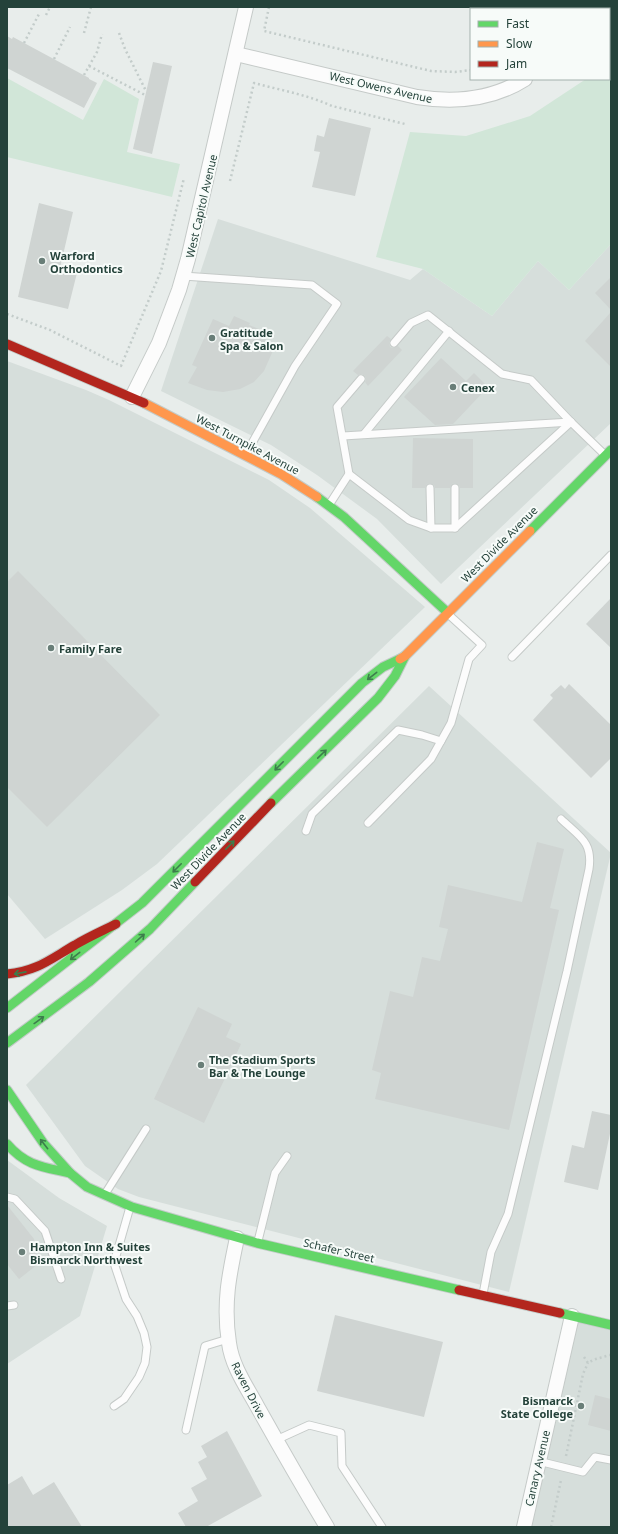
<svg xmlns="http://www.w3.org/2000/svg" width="618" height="1534" font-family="'Noto Sans',sans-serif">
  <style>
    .built { fill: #d6dedb }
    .green { fill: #d1e6d8 }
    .building { fill: #cfd4d2 }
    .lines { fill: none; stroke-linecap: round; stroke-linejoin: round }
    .lane-casing { stroke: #c5cac8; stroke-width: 9 }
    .street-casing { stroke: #c5cac8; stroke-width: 16 }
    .fast-casing { stroke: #c3cbc8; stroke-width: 11 }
    .slow-casing { stroke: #c3cbc8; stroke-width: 11 }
    .jam-casing { stroke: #c3cbc8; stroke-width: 11 }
    .path { stroke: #c3ccca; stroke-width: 2.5; stroke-dasharray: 2 3; stroke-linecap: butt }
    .lane { stroke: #fcfcfc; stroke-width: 7 }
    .street { stroke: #fcfcfc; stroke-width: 14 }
    .fast { stroke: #63d668; stroke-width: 9 }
    .slow { stroke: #ff974d; stroke-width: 9 }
    .jam { stroke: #b3261e; stroke-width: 9 }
    .oneway { stroke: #3d7d4c }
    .poi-dot { fill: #697e78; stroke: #f7fbf9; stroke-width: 1.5 }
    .labels { text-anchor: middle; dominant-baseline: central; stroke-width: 4; stroke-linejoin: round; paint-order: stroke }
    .street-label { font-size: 11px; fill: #24423a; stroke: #f7fbf9 }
    .poi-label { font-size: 11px; font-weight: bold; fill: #24423a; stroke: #f7fbf9; text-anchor: start }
  </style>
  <rect width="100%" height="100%" fill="#e8edeb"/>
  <g class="built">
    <polygon points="218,219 410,280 423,269 492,316 538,261 569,290 611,244 611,423 441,584 377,519 317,475 271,445 161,391"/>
    <polygon points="7,361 86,390 109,400 269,480 310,508 425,607 157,864 122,890 45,939 7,894"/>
    <polygon points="429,686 611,853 509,1292 139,1197 118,1189 85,1166 26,1085"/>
    <polygon points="7,1160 59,1198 107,1226 80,1316 7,1364"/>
    <polygon points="572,1316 611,1325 611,1527 524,1527"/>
  </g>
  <g class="green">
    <polygon points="609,77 611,79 611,244 569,290 538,261 492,316 423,269 376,257 410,132 466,136 530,116 586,79 609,79"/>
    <polygon points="7,78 83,120 104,79 139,99 127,152 180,164 172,197 7,157"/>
  </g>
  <g class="building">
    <polygon points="7,36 12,39 13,37 89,78 89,79 97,83 84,108 7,68"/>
    <polygon points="153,62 172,66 152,154 133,149"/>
    <polygon points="329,118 371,128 355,196 312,187 320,152 314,151 317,135 324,137"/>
    <polygon points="39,203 73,212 60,268 77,273 68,309 18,297"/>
    <polygon points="611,277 611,310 595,293"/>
    <polygon points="611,312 611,367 585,341"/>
    <polygon points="234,316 250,323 249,325 269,333 265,342 275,346 264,371 254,382 240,389 223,392 207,390 188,383 197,367 192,365 213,319 229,326"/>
    <polygon points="387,336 391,339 389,342 390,347 393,348 398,346 402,350 368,386 365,382 366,380 365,376 362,374 358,375 353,371"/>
    <polygon points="441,358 466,381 474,373 488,387 453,424 435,425 404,397"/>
    <polygon points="413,438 473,439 473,488 460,488 459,485 455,483 452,484 450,488 435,488 434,485 430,483 427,484 425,488 412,488"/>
    <polygon points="18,571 160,715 47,827 7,787 7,582"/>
    <polygon points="611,598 611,648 586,624"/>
    <polygon points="569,684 611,725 611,758 591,778 533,720 553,698 550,695 561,685 565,689"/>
    <polygon points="537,842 564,849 550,908 559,910 509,1130 375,1099 381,1073 372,1070 390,991 413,997 422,957 440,961 448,929 439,927 448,885 522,902"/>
    <polygon points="198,1007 232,1024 226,1037 241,1044 204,1123 154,1099"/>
    <polygon points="592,1111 611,1115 611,1129 598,1190 564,1182 572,1145 584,1148"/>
    <polygon points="7,1205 34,1239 38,1264 19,1279 7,1264"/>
    <polygon points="335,1315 443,1342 424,1417 317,1391"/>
    <polygon points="595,1395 611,1399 611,1431 588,1425"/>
    <polygon points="227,1431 262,1496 206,1527 186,1527 178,1513 198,1501 191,1488 207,1479 198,1462 207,1457 201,1446"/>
    <polygon points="22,1476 33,1495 54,1482 82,1527 7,1527 7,1485"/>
  </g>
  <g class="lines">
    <defs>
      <g id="lane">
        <polyline points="183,276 312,285 337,304 295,366 246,454"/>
        <polyline points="394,343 411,323 428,315 502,374 531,380 571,422 604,454"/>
        <polyline points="364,434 449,331"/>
        <polyline points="343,436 571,422"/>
        <polyline points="349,474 409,520 431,528 455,528 571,422"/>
        <polyline points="430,488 431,528"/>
        <polyline points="455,488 455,528"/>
        <polyline points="329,505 349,474 337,407 361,379"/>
        <polyline points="512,657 611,555"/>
        <polyline points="368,823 431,759 451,723 469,659 482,645 448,614"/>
        <polyline points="306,831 312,814 398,730 422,735 441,741"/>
        <polyline points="105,1194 146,1129"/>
        <polyline points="7,1197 15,1199 45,1231 61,1279"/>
        <polyline points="258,1241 275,1173 287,1156"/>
        <path d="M483,1294L491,1252L508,1214L567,971L589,869C593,842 580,837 561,819"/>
        <polyline points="7,1306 14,1305"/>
        <polyline points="114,1406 124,1399 139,1377 145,1363 147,1347 144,1333 137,1316 126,1299 114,1263 130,1207"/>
        <polyline points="186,1430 205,1346 228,1339"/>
        <polyline points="276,1440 309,1425 341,1433 342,1466 382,1527"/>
        <polyline points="538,1461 583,1472 595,1457 611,1460"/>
      </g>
      <g id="street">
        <polyline points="602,9 604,7"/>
        <path d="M236,54L417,97C455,103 492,100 525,79"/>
        <polyline points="132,397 159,343 179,290 188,259 246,7"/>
        <path d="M237,1238C229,1275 223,1304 229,1343C232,1366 246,1386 257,1406C280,1447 303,1487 327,1527"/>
        <polyline points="524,1527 572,1316"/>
      </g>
      <g id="fast">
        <polyline points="317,497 344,517 447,612"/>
        <polyline points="530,531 611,450"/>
        <polyline points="271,803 378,698 395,676 405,656"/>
        <polyline points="7,1008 142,903 362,683 383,667 400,659"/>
        <polyline points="7,1043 89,982 150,929 195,882"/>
        <polyline points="7,1090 44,1144 70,1173 87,1187 132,1207 257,1243 459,1290"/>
        <path d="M7,1144C26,1166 43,1167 70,1173"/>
        <polyline points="560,1313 611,1325"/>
      </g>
      <g id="slow">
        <polyline points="144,403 281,474 317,497"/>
        <polyline points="400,659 405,656 530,531"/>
      </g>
      <g id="jam">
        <polyline points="7,344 144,403"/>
        <polyline points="195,882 271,803"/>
        <path d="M7,974C37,971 49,960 75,945C88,937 102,931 116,924"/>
        <polyline points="459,1290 560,1313"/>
      </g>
    </defs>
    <use href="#lane" class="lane-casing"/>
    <use href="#street" class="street-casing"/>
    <use href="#fast" class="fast-casing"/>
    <use href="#slow" class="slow-casing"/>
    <use href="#jam" class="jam-casing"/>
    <g class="path">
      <polyline points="269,7 264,31 431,71 455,72 471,70"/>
      <polyline points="562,9 564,7"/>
      <polyline points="46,15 50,7"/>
      <polyline points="84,33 91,7"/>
      <polyline points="119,33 125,49 146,91"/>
      <polyline points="24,43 40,12"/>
      <polyline points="54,59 70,27"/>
      <polyline points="89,66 145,95"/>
      <polyline points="84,75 97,52 102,34"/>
      <path d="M230,181L254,83C280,90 308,95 332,106L405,124"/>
      <polyline points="7,314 50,330 121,366 161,271 184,178"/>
      <path d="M584,1357L588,1363C595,1358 602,1358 609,1355H611"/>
      <polyline points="566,1456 583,1374 588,1363"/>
      <polyline points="551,1527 561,1480"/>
    </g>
    <use href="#lane" class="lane"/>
    <use href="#street" class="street"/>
    <use href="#fast" class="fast"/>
    <use href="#slow" class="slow"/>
    <use href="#jam" class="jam"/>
  </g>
  <defs><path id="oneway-shaft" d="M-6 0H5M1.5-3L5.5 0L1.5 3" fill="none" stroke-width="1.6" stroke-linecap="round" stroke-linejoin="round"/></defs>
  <g class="oneway">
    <use href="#oneway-shaft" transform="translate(372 676) rotate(142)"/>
    <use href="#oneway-shaft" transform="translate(322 754) rotate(-44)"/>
    <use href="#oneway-shaft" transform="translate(279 766) rotate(135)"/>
    <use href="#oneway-shaft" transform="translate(230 845) rotate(-45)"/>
    <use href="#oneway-shaft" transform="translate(177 868) rotate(135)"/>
    <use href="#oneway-shaft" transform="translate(140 938) rotate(-42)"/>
    <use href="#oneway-shaft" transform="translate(75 956) rotate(142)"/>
    <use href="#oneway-shaft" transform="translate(20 973) rotate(169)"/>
    <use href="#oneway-shaft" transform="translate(39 1020) rotate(-36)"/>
    <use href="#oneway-shaft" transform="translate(44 1144) rotate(-128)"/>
  </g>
  <g class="poi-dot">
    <circle cx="42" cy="261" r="4"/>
    <circle cx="212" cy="338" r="4"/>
    <circle cx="453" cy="387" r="4"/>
    <circle cx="51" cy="648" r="4"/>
    <circle cx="201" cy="1065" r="4"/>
    <circle cx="22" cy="1252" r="4"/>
    <circle cx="581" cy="1406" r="4"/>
  </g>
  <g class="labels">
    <g class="street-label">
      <text transform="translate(381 87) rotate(13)">West Owens Avenue</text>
      <text transform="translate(201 206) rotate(-77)">West Capitol Avenue</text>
      <text transform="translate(248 444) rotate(28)">West Turnpike Avenue</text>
      <text transform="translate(499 544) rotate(-45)">West Divide Avenue</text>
      <text transform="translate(208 851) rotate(-46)">West Divide Avenue</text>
      <text transform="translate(339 1250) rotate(13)">Schafer Street</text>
      <text transform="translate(249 1390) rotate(63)">Raven Drive</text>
      <text transform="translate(537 1468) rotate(-77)">Canary Avenue</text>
    </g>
    <g class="poi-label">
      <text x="50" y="255">Warford<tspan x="50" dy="13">Orthodontics</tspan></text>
      <text x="220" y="332">Gratitude<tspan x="220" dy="13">Spa &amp; Salon</tspan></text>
      <text x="461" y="387">Cenex</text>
      <text x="59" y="648">Family Fare</text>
      <text x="209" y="1059">The Stadium Sports<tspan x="209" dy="13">Bar &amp; The Lounge</tspan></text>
      <text x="30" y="1246">Hampton Inn &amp; Suites<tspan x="30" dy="13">Bismarck Northwest</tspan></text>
      <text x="573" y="1400" text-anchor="end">Bismarck<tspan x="573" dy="13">State College</tspan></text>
    </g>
  </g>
  <rect width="618" height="1534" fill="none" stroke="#24423a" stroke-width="16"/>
  <rect x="470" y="8" width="140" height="72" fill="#f7fbf9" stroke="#a3b1ad"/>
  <rect x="478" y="21" width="20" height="6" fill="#63d668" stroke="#a3b1ad"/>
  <text x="506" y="28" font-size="12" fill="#24423a">Fast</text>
  <rect x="478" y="41" width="20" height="6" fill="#ff974d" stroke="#a3b1ad"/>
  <text x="506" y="48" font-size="12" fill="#24423a">Slow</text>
  <rect x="478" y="61" width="20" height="6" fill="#b3261e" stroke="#a3b1ad"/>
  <text x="506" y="68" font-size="12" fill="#24423a">Jam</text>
</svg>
